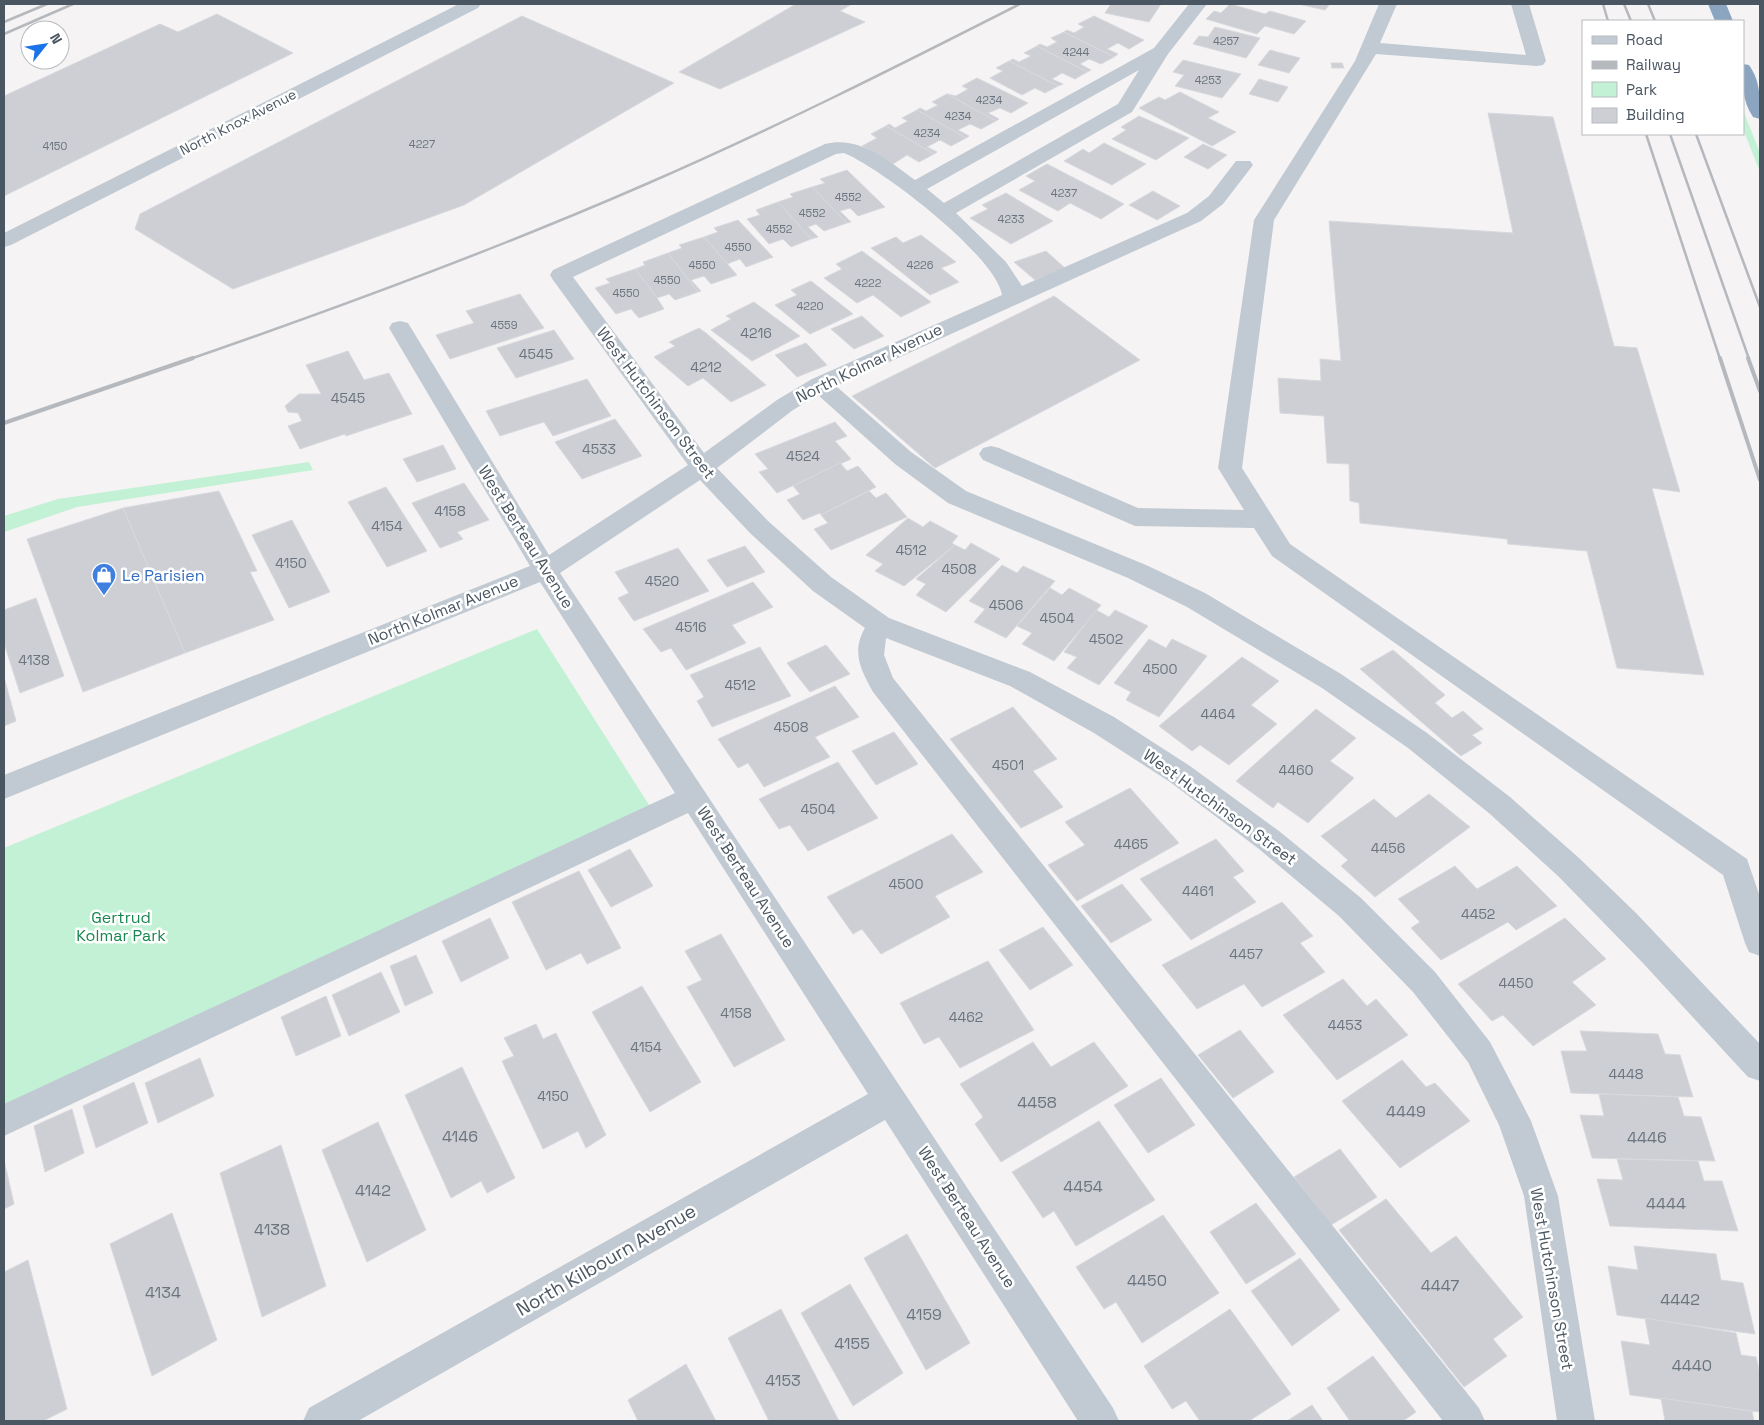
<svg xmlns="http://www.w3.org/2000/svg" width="1764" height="1425" font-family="'Space Grotesk',sans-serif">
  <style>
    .green { fill: #c3f1d5 }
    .building { fill: #cdcfd5; stroke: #d7d9de }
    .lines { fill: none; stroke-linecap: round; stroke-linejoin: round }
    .minor { fill: #c1cad2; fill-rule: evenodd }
    .highway { fill: #8ba5c1; fill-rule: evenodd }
    .rail-far1 { stroke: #b5b8bd; stroke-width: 2.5 }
    .rail { stroke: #b5b8bd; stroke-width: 4 }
    .labels { text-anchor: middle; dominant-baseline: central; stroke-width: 5; stroke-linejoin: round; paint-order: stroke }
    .far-number-label { font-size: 11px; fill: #6b747e }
    .far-street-label { font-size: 14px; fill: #4a5661; stroke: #fff }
    .number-label { font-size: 14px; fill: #6b747e }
    .street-label { font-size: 16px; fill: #4a5661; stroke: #fff }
    .shop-label { font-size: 16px; fill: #366cbe; stroke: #fff; text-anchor: start }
    .park-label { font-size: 16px; fill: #17864f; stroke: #fff }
    .near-number-label { font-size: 16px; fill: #6b747e }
    .near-street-label { font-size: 19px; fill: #4a5661; stroke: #fff }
  </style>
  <rect width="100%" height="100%" fill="#f5f3f3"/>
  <g class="green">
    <polygon points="1743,110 1760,153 1760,172 1743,129"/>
    <polygon points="309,462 313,470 77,507 4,532 4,516 58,499"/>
    <polygon points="537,629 651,808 4,1111 4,848"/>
  </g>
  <g class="building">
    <polygon points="796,4 852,4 840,11 865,22 720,89 679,72"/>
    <polygon points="1111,4 1161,4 1149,22 1105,13"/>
    <polygon points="1230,4 1265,14 1270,11 1306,21 1294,34 1265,26 1257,34 1206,19 1214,11 1221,13"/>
    <polygon points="1298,4 1330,4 1325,10"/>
    <polygon points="217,14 293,53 4,196 4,96 160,24 178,32"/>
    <polygon points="522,16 674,83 464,205 233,289 135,229 140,214"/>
    <polygon points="1094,16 1144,40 1129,49 1118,43 1107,49 1118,54 1114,57 1064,32 1067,30 1074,33 1084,27 1078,24"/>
    <polygon points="1215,27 1260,38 1246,58 1193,44 1199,36 1208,37"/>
    <polygon points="1064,32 1114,57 1101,64 1089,59 1080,64 1091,70 1087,72 1037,46 1040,44 1047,47 1057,42 1051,38"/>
    <polygon points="1037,46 1087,72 1075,79 1062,73 1052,79 1063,84 1058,86 1009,61 1013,59 1019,62 1031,56 1024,53"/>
    <polygon points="1270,50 1300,58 1289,73 1258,65"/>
    <polygon points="1183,60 1241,74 1222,98 1175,86 1184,75 1173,72"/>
    <polygon points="1009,61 1058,86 1045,93 1035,88 1022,95 990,78 1003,71 996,68"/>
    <polygon points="1331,63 1342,63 1344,68 1332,68"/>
    <polygon points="977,78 1028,103 1011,113 1000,108 988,113 999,119 996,121 947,94 956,96 968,89 962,86"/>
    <polygon points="1259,79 1288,87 1278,102 1249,94"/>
    <polygon points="1180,92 1219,112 1208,118 1236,132 1212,146 1139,108 1159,97 1165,100"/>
    <polygon points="947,94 996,121 981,129 970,124 958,130 969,136 966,138 917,110 920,108 926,111 938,105 932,102"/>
    <polygon points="917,110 966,138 951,146 940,140 927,147 937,152 934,154 886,126 889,124 895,128 908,121 902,118"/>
    <polygon points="1488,113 1553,117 1614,346 1637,348 1680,492 1652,488 1704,675 1617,668 1587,551 1508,544 1507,539 1360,523 1359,503 1350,501 1349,464 1327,463 1324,416 1280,413 1278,378 1321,381 1320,359 1341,361 1329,221 1513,233"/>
    <polygon points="1139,116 1189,138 1156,160 1112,139 1126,130 1121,127"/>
    <polygon points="886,126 934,154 919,162 907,155 893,164 862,146 877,138 871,134"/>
    <polygon points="1104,143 1146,164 1112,185 1064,161 1083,149 1089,153"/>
    <polygon points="1203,144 1227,155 1208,169 1184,157"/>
    <polygon points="1047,164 1109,196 1124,204 1101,219 1070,203 1058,211 1019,190 1035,181 1026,176"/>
    <polygon points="847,170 885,207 858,216 850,208 840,211 851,222 847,223 812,187 825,183 820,179"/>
    <polygon points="812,187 847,223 824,231 816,224 808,227 818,237 811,239 778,202 793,197 790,194"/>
    <polygon points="1153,191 1180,206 1157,220 1129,205"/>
    <polygon points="1006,193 1046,217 1053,221 1011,244 970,218 988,209 982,205"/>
    <polygon points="778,202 811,239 791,247 783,239 769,244 747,219 760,215 756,210"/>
    <polygon points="738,220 773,257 746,267 740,259 727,264 704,237 718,232 714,228"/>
    <polygon points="921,235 956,262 941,268 959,282 930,295 871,248 896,237 903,243"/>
    <polygon points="704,237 737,275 711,284 704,276 691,280 701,291 698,292 668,253 682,248 679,245"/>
    <polygon points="862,251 889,271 931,302 901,317 873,295 857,303 824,278 842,269 836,264"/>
    <polygon points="1046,251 1066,269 1035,280 1014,262"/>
    <polygon points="668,253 698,292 675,300 669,294 657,298 635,269 645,265 643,262"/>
    <polygon points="635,269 657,298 664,309 639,318 631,309 616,314 595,288 610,283 606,279"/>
    <polygon points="811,281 853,314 810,334 775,305 797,295 791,290"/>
    <polygon points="520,294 544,328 450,359 436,335 474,323 466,311"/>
    <polygon points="1054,296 1140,360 935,468 852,396"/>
    <polygon points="754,302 800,336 752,361 711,330 731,319 726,316"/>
    <polygon points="862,316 884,336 854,349 831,329"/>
    <polygon points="699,328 706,333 766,385 731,402 703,378 688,386 654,357 675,346 669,342"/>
    <polygon points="554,330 574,359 516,378 497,348"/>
    <polygon points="806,343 827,365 797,377 775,355"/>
    <polygon points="348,351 364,380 389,373 412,414 346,436 345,434 300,449 288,426 302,421 298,413 288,412 285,406 299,394 321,394 306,365"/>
    <polygon points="587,379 611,416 553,436 544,422 500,436 486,411"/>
    <polygon points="615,419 642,456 582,479 555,442"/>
    <polygon points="835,422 847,436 835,441 851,459 777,493 759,472 768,469 755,454"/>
    <polygon points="443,445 456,469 417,482 403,459"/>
    <polygon points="840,463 847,471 858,466 876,487 821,515 820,513 803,520 787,500 800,494 793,486"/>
    <polygon points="464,483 489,520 457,532 463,539 440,548 412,503"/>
    <polygon points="386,487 427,551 387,567 348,502"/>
    <polygon points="219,491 257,571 250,572 274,620 185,653 123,508"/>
    <polygon points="869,491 876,498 886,493 907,517 831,550 814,529 828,523 821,515"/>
    <polygon points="123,508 185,653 83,692 27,539"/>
    <polygon points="908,518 923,527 930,521 958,536 952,543 955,545 904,586 875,571 883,564 866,555"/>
    <polygon points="292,520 330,592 289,608 252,535"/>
    <polygon points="971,543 1000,559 946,612 916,595 926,584 916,579 955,545 965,550"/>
    <polygon points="745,546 765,572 727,587 707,560"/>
    <polygon points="678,548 709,591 634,621 618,598 629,593 615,572"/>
    <polygon points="1002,565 1017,573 1023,566 1055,581 1006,638 974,622 985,609 969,601"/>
    <polygon points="753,582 773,607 732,625 746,643 686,670 671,648 661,652 643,629"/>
    <polygon points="1050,588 1062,595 1069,588 1101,605 1054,661 1022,644 1032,633 1017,626"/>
    <polygon points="36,598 64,676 20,693 4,643 4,610"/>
    <polygon points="1096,610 1109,617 1115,610 1148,626 1099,685 1067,668 1077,657 1064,652"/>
    <polygon points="1149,639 1166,648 1172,639 1207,656 1159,717 1126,700 1131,692 1114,683"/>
    <polygon points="826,645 850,674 810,692 787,663"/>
    <polygon points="760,647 791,696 712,727 697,701 704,697 690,675"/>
    <polygon points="1393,650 1445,695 1435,703 1452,718 1463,711 1483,729 1472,735 1482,743 1461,756 1360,669"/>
    <polygon points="1242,657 1279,681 1251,705 1277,724 1229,765 1200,745 1192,751 1159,726"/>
    <polygon points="4,677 16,721 4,726"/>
    <polygon points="835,686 859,717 815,737 830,757 764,787 748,763 738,768 718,739"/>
    <polygon points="1013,707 1057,759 1033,771 1063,807 1021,828 950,739"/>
    <polygon points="1316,709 1356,738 1330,761 1354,778 1308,823 1278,802 1273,808 1236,781"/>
    <polygon points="894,732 918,764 876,785 852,751"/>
    <polygon points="838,762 878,818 808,851 790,825 779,829 759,799"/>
    <polygon points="1130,788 1179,843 1077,901 1048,865 1085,845 1065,822"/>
    <polygon points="1429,794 1470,827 1375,897 1341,866 1348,860 1321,836 1374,799 1396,818"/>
    <polygon points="952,834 983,872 935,896 950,917 881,954 862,929 853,934 827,897"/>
    <polygon points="1216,839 1244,871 1233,877 1256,902 1191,940 1140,879"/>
    <polygon points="630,849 653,886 611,907 588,870"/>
    <polygon points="1455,866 1477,889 1517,866 1557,906 1516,930 1508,922 1441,960 1411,928 1420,922 1398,899"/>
    <polygon points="579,871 621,948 587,964 581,953 546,970 512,902"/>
    <polygon points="1122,884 1152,920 1111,943 1081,906"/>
    <polygon points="1282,902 1313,936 1300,943 1325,972 1262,1007 1244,984 1197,1009 1162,965"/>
    <polygon points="490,918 509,958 461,982 442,941"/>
    <polygon points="1565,918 1606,959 1572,982 1596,1005 1533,1046 1503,1015 1492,1021 1458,984"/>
    <polygon points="1043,927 1073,965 1030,990 999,950"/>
    <polygon points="721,934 785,1040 734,1067 687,987 702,980 685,951"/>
    <polygon points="416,955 433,993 405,1006 390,966"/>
    <polygon points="988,961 1034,1030 960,1068 939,1037 924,1044 900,1003"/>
    <polygon points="381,972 400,1012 349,1036 332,995"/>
    <polygon points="1343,979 1367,1006 1376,999 1408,1035 1337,1080 1283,1015"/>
    <polygon points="642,986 701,1082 650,1112 592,1012"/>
    <polygon points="326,996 341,1036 296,1056 281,1017"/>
    <polygon points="536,1024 543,1039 556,1033 606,1135 586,1148 578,1131 543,1149 502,1061 514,1056 504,1038"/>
    <polygon points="1240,1030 1274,1072 1233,1098 1198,1055"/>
    <polygon points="1580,1031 1658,1034 1665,1054 1680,1055 1693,1097 1571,1093 1561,1051 1587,1051"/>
    <polygon points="1033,1042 1051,1067 1094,1042 1128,1086 1001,1162 975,1124 983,1117 960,1084"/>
    <polygon points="200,1058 214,1096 158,1123 145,1083"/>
    <polygon points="1402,1060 1426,1087 1435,1083 1470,1121 1400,1168 1342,1101"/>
    <polygon points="462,1067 515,1178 487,1193 481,1181 451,1198 405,1095"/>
    <polygon points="1161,1078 1195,1125 1148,1153 1114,1105"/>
    <polygon points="134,1082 148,1123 96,1148 83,1106"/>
    <polygon points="1599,1094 1678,1097 1684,1116 1701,1117 1715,1161 1592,1158 1580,1115 1604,1116"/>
    <polygon points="72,1109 84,1153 45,1172 34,1126"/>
    <polygon points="1099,1121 1155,1200 1076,1246 1054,1211 1043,1218 1012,1172"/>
    <polygon points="378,1122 426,1230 367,1262 322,1150"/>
    <polygon points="281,1145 326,1286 262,1317 220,1173"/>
    <polygon points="1340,1149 1377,1197 1331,1225 1294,1177"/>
    <polygon points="1617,1159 1698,1161 1704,1181 1722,1181 1738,1231 1610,1226 1597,1179 1623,1180"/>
    <polygon points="4,1160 14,1204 4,1209"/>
    <polygon points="1386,1199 1431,1253 1456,1236 1523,1317 1493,1339 1507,1356 1464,1387 1339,1230"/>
    <polygon points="1256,1203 1296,1254 1246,1284 1210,1232"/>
    <polygon points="172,1213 217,1340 152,1376 110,1244"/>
    <polygon points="1163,1215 1219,1293 1142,1343 1116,1302 1104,1309 1076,1267"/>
    <polygon points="907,1234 970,1343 926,1370 864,1258"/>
    <polygon points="1634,1246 1716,1254 1721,1280 1743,1283 1755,1334 1617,1315 1608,1266 1638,1270"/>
    <polygon points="1300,1258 1340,1310 1292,1346 1251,1291"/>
    <polygon points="28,1260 67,1409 43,1421 4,1421 4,1272"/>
    <polygon points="850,1284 903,1373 853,1406 801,1313"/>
    <polygon points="781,1309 839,1421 769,1421 728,1338"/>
    <polygon points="1230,1309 1291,1394 1249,1421 1200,1421 1186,1401 1172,1409 1144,1366"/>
    <polygon points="1645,1318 1736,1333 1741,1355 1756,1357 1760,1374 1760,1412 1630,1395 1621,1341 1650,1345"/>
    <polygon points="1373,1356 1416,1412 1403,1421 1350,1421 1327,1388"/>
    <polygon points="686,1364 716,1421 638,1421 628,1400"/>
    <polygon points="1661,1398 1752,1411 1754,1421 1665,1421"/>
    <polygon points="1312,1405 1323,1421 1287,1421"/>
  </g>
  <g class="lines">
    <g class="minor">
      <polygon points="459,4 481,4 478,8 11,245 4,247 4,233"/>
      <path d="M1189,4H1207L1168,54L1132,112L956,213L1006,262L1022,286L1187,213L1209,196L1236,161H1250L1253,165L1223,204L1201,221L836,386L911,452L966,491L1146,565L1205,593L1341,674L1427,733L1510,797L1579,858L1636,913L1760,1044V1081L1748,1077L1641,961L1558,876L1490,814L1408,748L1322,688L1187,607L1128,578L948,503L895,464L818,395L793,410L717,468L768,521L831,577L889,618L1030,672L1114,717L1190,766L1279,831L1361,898L1435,972L1490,1042L1531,1121L1558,1196L1595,1421H1557L1524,1196L1499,1125L1468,1062L1413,992L1339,916L1259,849L1170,782L1094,733L1010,686L886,638L884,655L893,678L1479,1408L1485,1421H1443L873,692C861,670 851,652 865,628L813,591L750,533L700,480L560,573L1113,1408L1119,1421H1078L885,1120L358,1421H303L309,1408L868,1094L688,813L4,1136V1104L675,793L540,582L4,799V775L530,566L389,328L392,323L400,321L408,323L549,555L688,465L553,280L550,275L553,270L825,144C859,135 889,161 915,180L1154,48ZM1139,70L1118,104L944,203L927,189ZM844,153C881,168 996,256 1002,295L812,379L777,400L704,453L573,277L836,154Z"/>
      <polygon points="1379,4 1397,4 1380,43 1526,55 1511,4 1529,4 1546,61 1543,65 1537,66 1376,54 1274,220 1242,468 1290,544 1747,859 1760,897 1760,956 1749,952 1745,943 1723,875 1272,556 1254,528 1135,526 983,460 979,454 983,448 991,446 999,448 1138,508 1244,510 1218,468 1254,220 1355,61"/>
    </g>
    <g class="highway">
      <polygon points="1708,4 1726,4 1733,21 1715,21"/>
      <path d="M1743,64L1749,65C1761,82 1760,99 1760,119L1753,117C1742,101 1742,82 1743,64Z"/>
    </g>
    <g class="rail-far1">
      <polyline points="1603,4 1608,21"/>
      <polyline points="1624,4 1631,21"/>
      <polyline points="1648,4 1655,21"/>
      <polyline points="4,22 47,4"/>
      <polyline points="4,34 73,4"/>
      <polyline points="1646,134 1720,359"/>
      <polyline points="1670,134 1749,359"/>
      <polyline points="1696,134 1760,307"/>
      <path d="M190,359C343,306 495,250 644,185C771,130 896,67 1020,4"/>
    </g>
    <g class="rail">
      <polyline points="1720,358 1760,480"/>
      <polyline points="1748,358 1760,391"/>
      <polyline points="4,423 193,358"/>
    </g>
  </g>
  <defs>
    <symbol id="shop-pin" viewBox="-11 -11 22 30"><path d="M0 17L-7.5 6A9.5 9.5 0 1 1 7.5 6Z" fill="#3f7fe0" stroke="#fff"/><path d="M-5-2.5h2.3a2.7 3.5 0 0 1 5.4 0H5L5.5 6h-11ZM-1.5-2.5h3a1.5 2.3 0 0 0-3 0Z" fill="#fff"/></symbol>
  </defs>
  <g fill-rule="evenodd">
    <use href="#shop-pin" x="90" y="561" width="28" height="38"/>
  </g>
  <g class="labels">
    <g class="far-number-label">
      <text x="1226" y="41">4257</text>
      <text x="1076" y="52">4244</text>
      <text x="1208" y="80">4253</text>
      <text x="989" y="100">4234</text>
      <text x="958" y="116">4234</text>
      <text x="927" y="133">4234</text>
      <text x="422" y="144">4227</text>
      <text x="55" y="146">4150</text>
      <text x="1064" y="193">4237</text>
      <text x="848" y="197">4552</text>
      <text x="812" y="213">4552</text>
      <text x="1011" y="219">4233</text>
      <text x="779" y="229">4552</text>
      <text x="738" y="247">4550</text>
      <text x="702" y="265">4550</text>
      <text x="920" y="265">4226</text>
      <text x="667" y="280">4550</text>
      <text x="868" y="283">4222</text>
      <text x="626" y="293">4550</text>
      <text x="810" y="306">4220</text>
      <text x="504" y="325">4559</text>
    </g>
    <g class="far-street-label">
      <text transform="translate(238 122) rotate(-27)">North Knox Avenue</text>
    </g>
    <g class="number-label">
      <text x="756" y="333">4216</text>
      <text x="536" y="354">4545</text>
      <text x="706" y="367">4212</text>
      <text x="348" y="398">4545</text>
      <text x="599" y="449">4533</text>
      <text x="803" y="456">4524</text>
      <text x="450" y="511">4158</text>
      <text x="387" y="526">4154</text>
      <text x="911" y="550">4512</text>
      <text x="291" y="563">4150</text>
      <text x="959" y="569">4508</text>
      <text x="662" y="581">4520</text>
      <text x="1006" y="605">4506</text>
      <text x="1057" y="618">4504</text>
      <text x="691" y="627">4516</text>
      <text x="1106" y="639">4502</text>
      <text x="34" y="660">4138</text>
      <text x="1160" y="669">4500</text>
      <text x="740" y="685">4512</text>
      <text x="1218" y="714">4464</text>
      <text x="791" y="727">4508</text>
      <text x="1008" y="765">4501</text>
      <text x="1296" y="770">4460</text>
      <text x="818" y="809">4504</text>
      <text x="1131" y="844">4465</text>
      <text x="1388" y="848">4456</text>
      <text x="906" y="884">4500</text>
      <text x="1198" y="891">4461</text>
      <text x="1478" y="914">4452</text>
      <text x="1246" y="954">4457</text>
      <text x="1516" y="983">4450</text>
      <text x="736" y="1013">4158</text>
      <text x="966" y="1017">4462</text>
      <text x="1345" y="1025">4453</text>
      <text x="646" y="1047">4154</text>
      <text x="1626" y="1074">4448</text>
      <text x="553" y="1096">4150</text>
    </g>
    <g class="street-label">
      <text transform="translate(869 363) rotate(-26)">North Kolmar Avenue</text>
      <text transform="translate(656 403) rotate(53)">West Hutchinson Street</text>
      <text transform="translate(526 537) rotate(58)">West Berteau Avenue</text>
      <text transform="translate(443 610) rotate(-22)">North Kolmar Avenue</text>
      <text transform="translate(1220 807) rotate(36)">West Hutchinson Street</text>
      <text transform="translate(746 877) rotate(57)">West Berteau Avenue</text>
      <text transform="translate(967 1217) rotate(57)">West Berteau Avenue</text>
      <text transform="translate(1552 1279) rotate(80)">West Hutchinson Street</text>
    </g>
    <g class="shop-label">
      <text x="122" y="575">Le Parisien</text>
    </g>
    <g class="park-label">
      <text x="121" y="917">Gertrud<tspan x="121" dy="18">Kolmar Park</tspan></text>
    </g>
    <g class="near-number-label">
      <text x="1037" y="1102">4458</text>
      <text x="1406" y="1111">4449</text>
      <text x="460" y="1136">4146</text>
      <text x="1647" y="1137">4446</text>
      <text x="1083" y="1186">4454</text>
      <text x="373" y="1190">4142</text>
      <text x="1666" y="1203">4444</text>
      <text x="272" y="1229">4138</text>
      <text x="1147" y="1280">4450</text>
      <text x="1440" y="1285">4447</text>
      <text x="163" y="1292">4134</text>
      <text x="1680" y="1299">4442</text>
      <text x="924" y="1314">4159</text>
      <text x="852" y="1343">4155</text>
      <text x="1692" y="1365">4440</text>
      <text x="783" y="1380">4153</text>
    </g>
    <g class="near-street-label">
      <text transform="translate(606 1260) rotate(-30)">North Kilbourn Avenue</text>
    </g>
  </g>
  <rect width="1764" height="1425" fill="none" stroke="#4a5661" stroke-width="10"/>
  <rect x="1582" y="20" width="162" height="115" fill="#ffffff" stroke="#b7bbc0"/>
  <rect x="1592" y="36" width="25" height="8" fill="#c1cad2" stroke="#b7bbc0"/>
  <text x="1626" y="45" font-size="15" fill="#4a5661">Road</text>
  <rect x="1592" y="61" width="25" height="8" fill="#b5b8bd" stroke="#b7bbc0"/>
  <text x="1626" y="70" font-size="15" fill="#4a5661">Railway</text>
  <rect x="1592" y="82" width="25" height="15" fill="#c3f1d5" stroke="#b7bbc0"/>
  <text x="1626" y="95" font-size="15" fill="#4a5661">Park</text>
  <rect x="1592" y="108" width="25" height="15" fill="#cdcfd5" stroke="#b7bbc0"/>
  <text x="1626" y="120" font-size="15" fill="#4a5661">Building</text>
  <g transform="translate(45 45) rotate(60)"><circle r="24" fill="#ffffff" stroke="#b7bbc0"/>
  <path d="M0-4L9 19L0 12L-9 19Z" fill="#1a73e8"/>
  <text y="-8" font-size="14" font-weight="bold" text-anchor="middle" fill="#4a5661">N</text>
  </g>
</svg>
